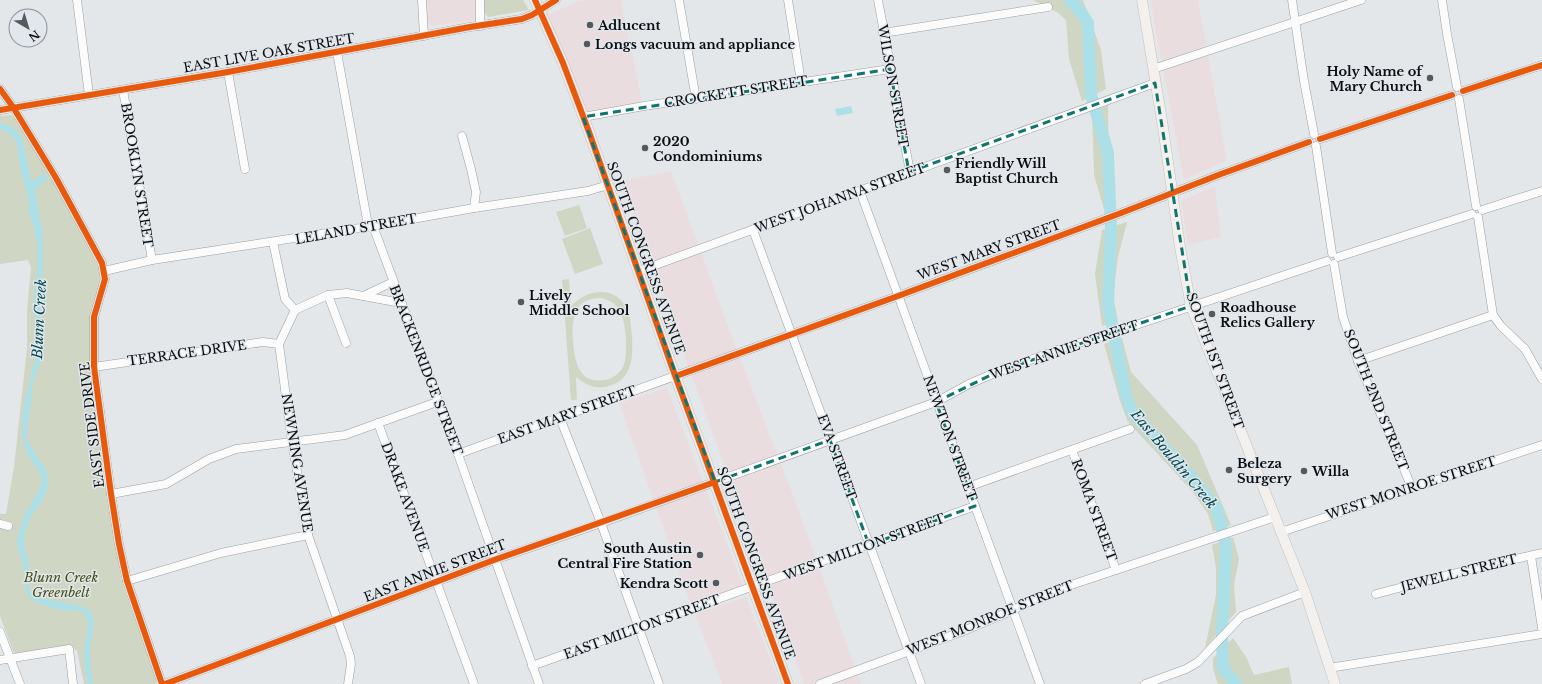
<svg xmlns="http://www.w3.org/2000/svg" width="1542" height="684" font-family="'Libre Baskerville',serif">
  <style>
    .commercial { fill: #eadde0 }
    .green { fill: #d0d6c4; fill-rule: evenodd }
    .water { fill: #ace0e8 }
    .lines { fill: none; stroke-linecap: round; stroke-linejoin: round }
    .river { stroke: #ace0e8; stroke-width: 12 }
    .minor-casing { stroke: #9c9fa1; stroke-width: 9 }
    .major-casing { stroke: #c0c1c2; stroke-width: 11 }
    .minor { stroke: #fbfbfc; stroke-width: 8 }
    .major { stroke: #f4f0ed; stroke-width: 10 }
    .cycleway-casing { stroke: #e1e7ec; stroke-width: 8 }
    .cycleway { stroke: #e8590c; stroke-width: 6 }
    .marked { fill: none; stroke: #0f766e; stroke-width: 3; stroke-dasharray: 8 5; stroke-linejoin: round }
    .poi-dot { fill: #56595b; stroke: #e1e7ec; stroke-width: 1.5 }
    .labels { text-anchor: middle; dominant-baseline: central; stroke-width: 3; stroke-linejoin: round; paint-order: stroke }
    .poi-label { font-size: 13px; font-weight: bold; fill: #0a0c0e; stroke: #e1e7ec; text-anchor: start }
    .street-label { font-size: 13px; fill: #0a0c0e; stroke: #e1e7ec }
    .park-label { font-size: 13px; font-style: italic; fill: #424d11; stroke: #e1e7ec }
    .water-label { font-size: 14px; font-style: italic; fill: #01484f; stroke: #e1e7ec }
  </style>
  <rect width="100%" height="100%" fill="#e4e7e9"/>
  <g class="commercial">
    <polygon points="426,0 476,0 476,20 431,26 427,21"/>
    <polygon points="592,0 621,0 642,102 587,112 545,16 579,1"/>
    <polygon points="1150,0 1198,0 1227,160 1184,180"/>
    <polygon points="671,171 735,345 796,503 861,684 804,684 621,181"/>
    <polygon points="1215,186 1221,237 1188,245 1181,201"/>
    <polygon points="667,388 743,585 691,605 619,403"/>
    <polygon points="746,597 780,684 722,684 695,614"/>
  </g>
  <g class="green">
    <polygon points="484,0 523,0 529,10 488,17 484,12"/>
    <polygon points="1033,0 1083,0 1101,50 1106,89 1082,101 1069,59 1066,20 1058,13"/>
    <polygon points="1108,105 1109,172 1115,203 1104,209 1094,175 1092,112"/>
    <polygon points="11,115 16,120 59,190 100,270 102,279 91,313 90,380 104,471 107,500 122,582 157,681 155,684 84,684 77,651 72,646 16,653 13,651 0,616 0,514 6,514 14,467 27,348 27,311 31,267 28,260 0,264 0,116"/>
    <polygon points="579,205 587,228 565,236 556,212"/>
    <polygon points="1127,222 1118,257 1113,296 1118,321 1102,326 1095,274 1102,230"/>
    <polygon points="590,228 603,264 575,274 562,239"/>
    <path d="M569,279L571,306C588,288 617,285 628,311C631,319 631,328 632,336C633,356 633,379 609,386C596,390 586,385 576,377L577,400H571L562,280ZM601,298C609,300 616,303 620,311C626,321 629,357 623,367C619,374 612,379 604,380C578,384 575,361 573,342C572,320 572,298 601,298Z"/>
    <polygon points="1122,338 1131,372 1197,445 1231,525 1213,531 1208,514 1192,491 1128,422 1120,401 1104,344"/>
    <polygon points="1233,537 1239,559 1234,585 1236,612 1205,648 1216,595 1216,568 1212,545"/>
    <polygon points="1233,638 1246,657 1254,675 1289,667 1292,684 1218,684 1213,669 1213,658"/>
  </g>
  <g class="water">
    <polygon points="851,106 853,113 837,116 835,109"/>
    <path d="M0,123C9,125 15,128 21,136L31,180L34,181L45,173L48,178L34,191L37,199L40,222L42,227L43,262L40,319L43,331L44,352L33,383L26,439L46,470C53,496 37,503 28,523C25,529 23,543 25,550C25,553 27,555 28,558C29,568 27,579 29,589C34,605 85,599 92,614C96,624 90,640 90,651C90,662 91,673 93,684H88C86,675 84,665 84,656C84,642 93,622 82,611L60,610L38,603L29,598L25,588L23,562L19,553L17,540L23,519L41,487L42,476L26,452L22,437L23,409L37,353L38,338L34,297L37,272L38,248L33,223L29,213V201L20,166L17,143L11,134L0,129Z"/>
  </g>
  <g class="lines">
    <polyline class="river" points="1070,0 1081,12 1088,23 1091,95 1108,153 1111,229 1108,305 1126,395 1132,412 1194,480 1217,509 1226,546 1222,637 1223,668 1236,684"/>
    <defs>
      <g id="minor">
        <polyline points="77,0 89,95"/>
        <polyline points="422,0 424,36"/>
        <polyline points="480,0 480,26"/>
        <polyline points="679,0 696,99"/>
        <polyline points="788,0 801,82"/>
        <polyline points="878,0 910,172"/>
        <polyline points="1292,0 1304,81 1314,134"/>
        <polyline points="1442,0 1447,34 1457,87"/>
        <polyline points="883,33 1048,7"/>
        <polyline points="337,52 367,220 373,226 458,454 539,684"/>
        <polyline points="1153,69 1361,0"/>
        <polyline points="228,72 245,169"/>
        <polyline points="0,89 13,107 56,178 102,263 105,279 94,317 94,367 111,494 119,544 127,581 162,684"/>
        <polyline points="123,90 152,260"/>
        <polyline points="1463,91 1542,65"/>
        <polyline points="1459,99 1476,206"/>
        <polyline points="0,110 228,72 470,27 522,19 532,15 556,0"/>
        <polyline points="583,117 644,106 890,69"/>
        <polyline points="462,136 471,169 476,192 474,208"/>
        <polyline points="1320,139 1452,95"/>
        <polyline points="1316,146 1332,253"/>
        <polyline points="860,191 1040,684"/>
        <polyline points="1482,210 1542,191"/>
        <polyline points="1478,217 1493,315 1501,326 1525,349 1542,379"/>
        <polyline points="753,230 921,684"/>
        <polyline points="273,242 285,299 295,310 279,344 292,442 308,535 350,656 351,664 348,684"/>
        <polyline points="1338,257 1472,214"/>
        <polyline points="1334,264 1343,317 1358,361 1412,488"/>
        <polyline points="104,271 152,260 373,226 474,208 588,191 608,185"/>
        <polyline points="639,271 1155,83"/>
        <polyline points="328,295 346,343"/>
        <polyline points="363,296 393,282"/>
        <polyline points="295,310 328,295 347,293 401,303"/>
        <polyline points="1358,361 1493,315"/>
        <polyline points="94,367 263,342 279,344"/>
        <polyline points="560,418 601,523 659,684"/>
        <polyline points="378,423 474,684"/>
        <polyline points="1072,450 1116,570"/>
        <polyline points="458,454 898,296 1121,213 1221,174 1309,142"/>
        <polyline points="968,487 1130,429"/>
        <polyline points="111,494 166,484 209,459 236,449 345,435 437,402"/>
        <polyline points="0,524 8,526"/>
        <polyline points="1281,532 1542,445"/>
        <polyline points="1531,556 1542,628"/>
        <polyline points="127,581 221,553 308,535"/>
        <polyline points="1376,594 1479,567 1542,553"/>
        <polyline points="0,632 20,684"/>
        <polyline points="0,660 69,649 73,684"/>
        <polyline points="532,666 975,506"/>
        <polyline points="1329,668 1542,634"/>
        <polyline points="165,684 494,560 601,523 936,402 969,384 997,372 1066,347 1118,331 1327,261"/>
        <polyline points="820,684 961,632 1013,610 1044,594 1275,517"/>
        <polyline points="1145,684 1186,669 1198,662 1242,616 1305,592"/>
      </g>
      <g id="major">
        <polyline points="535,0 563,63 589,132 672,367 788,684"/>
        <polyline points="1142,0 1163,127 1180,247 1191,306 1305,592 1335,684"/>
      </g>
    </defs>
    <use href="#minor" class="minor-casing"/>
    <use href="#major" class="major-casing"/>
    <use href="#minor" class="minor"/>
    <use href="#major" class="major"/>
    <defs>
      <g id="cycleway">
        <polyline points="535,0 563,63 589,132 672,367 788,684"/>
        <polyline points="0,89 13,107 56,178 102,263 105,279 94,317 94,367 111,494 119,544 127,581 162,684"/>
        <polyline points="1463,91 1542,65"/>
        <polyline points="0,110 228,72 470,27 522,19 532,15 556,0"/>
        <polyline points="1320,139 1452,95"/>
        <polyline points="676,376 898,296 1121,213 1221,174 1309,142"/>
        <polyline points="165,684 494,560 715,482"/>
      </g>
    </defs>
    <use href="#cycleway" class="cycleway-casing"/>
    <use href="#cycleway" class="cycleway"/>
  </g>
  <path class="marked" d="M890,69L909,172L1155,83L1191,306L997,372L936,402L975,506L869,545L830,440L715,482L583,117Z"/>
  <g class="poi-dot">
    <circle cx="590" cy="25" r="4"/>
    <circle cx="587" cy="44" r="4"/>
    <circle cx="1430" cy="78" r="4"/>
    <circle cx="645" cy="148" r="4"/>
    <circle cx="947" cy="170" r="4"/>
    <circle cx="521" cy="302" r="4"/>
    <circle cx="1212" cy="314" r="4"/>
    <circle cx="1229" cy="470" r="4"/>
    <circle cx="1304" cy="471" r="4"/>
    <circle cx="700" cy="555" r="4"/>
    <circle cx="716" cy="583" r="4"/>
  </g>
  <g class="labels">
    <g class="poi-label">
      <text x="598" y="25">Adlucent</text>
      <text x="595" y="44">Longs vacuum and appliance</text>
      <text x="1422" y="71" text-anchor="end">Holy Name of<tspan x="1422" dy="15">Mary Church</tspan></text>
      <text x="653" y="141">2020<tspan x="653" dy="15">Condominiums</tspan></text>
      <text x="955" y="163">Friendly Will<tspan x="955" dy="15">Baptist Church</tspan></text>
      <text x="529" y="295">Lively<tspan x="529" dy="15">Middle School</tspan></text>
      <text x="1220" y="307">Roadhouse<tspan x="1220" dy="15">Relics Gallery</tspan></text>
      <text x="1237" y="463">Beleza<tspan x="1237" dy="15">Surgery</tspan></text>
      <text x="1312" y="471">Willa</text>
      <text x="692" y="548" text-anchor="end">South Austin<tspan x="692" dy="15">Central Fire Station</tspan></text>
      <text x="708" y="583" text-anchor="end">Kendra Scott</text>
    </g>
    <g class="street-label">
      <text transform="translate(269 53) rotate(-10)">EAST LIVE OAK STREET</text>
      <text transform="translate(893 86) rotate(80)">WILSON STREET</text>
      <text transform="translate(736 92) rotate(-9)">CROCKETT STREET</text>
      <text transform="translate(137 175) rotate(81)">BROOKLYN STREET</text>
      <text transform="translate(840 198) rotate(-20)">WEST JOHANNA STREET</text>
      <text transform="translate(356 229) rotate(-10)">LELAND STREET</text>
      <text transform="translate(989 250) rotate(-20)">WEST MARY STREET</text>
      <text transform="translate(646 258) rotate(70)">SOUTH CONGRESS AVENUE</text>
      <text transform="translate(1064 350) rotate(-19)">WEST ANNIE STREET</text>
      <text transform="translate(187 353) rotate(-8)">TERRACE DRIVE</text>
      <text transform="translate(1215 361) rotate(70)">SOUTH 1ST STREET</text>
      <text transform="translate(426 370) rotate(69)">BRACKENRIDGE STREET</text>
      <text transform="translate(1376 400) rotate(68)">SOUTH 2ND STREET</text>
      <text transform="translate(567 415) rotate(-20)">EAST MARY STREET</text>
      <text transform="translate(92 425) rotate(-97)">EAST SIDE DRIVE</text>
      <text transform="translate(950 438) rotate(70)">NEWTON STREET</text>
      <text transform="translate(837 457) rotate(70)">EVA STREET</text>
      <text transform="translate(297 463) rotate(81)">NEWNING AVENUE</text>
      <text transform="translate(1411 488) rotate(-18)">WEST MONROE STREET</text>
      <text transform="translate(405 497) rotate(70)">DRAKE AVENUE</text>
      <text transform="translate(1094 510) rotate(70)">ROMA STREET</text>
      <text transform="translate(864 547) rotate(-20)">WEST MILTON STREET</text>
      <text transform="translate(756 563) rotate(70)">SOUTH CONGRESS AVENUE</text>
      <text transform="translate(435 571) rotate(-21)">EAST ANNIE STREET</text>
      <text transform="translate(1459 573) rotate(-14)">JEWELL STREET</text>
      <text transform="translate(990 618) rotate(-22)">WEST MONROE STREET</text>
      <text transform="translate(642 627) rotate(-20)">EAST MILTON STREET</text>
    </g>
    <g class="park-label">
      <text x="61" y="577">Blunn Creek<tspan x="61" dy="15">Greenbelt</tspan></text>
    </g>
    <g class="water-label">
      <text transform="translate(39 319) rotate(-87)">Blunn Creek</text>
      <text transform="translate(1174 459) rotate(50)">East Bouldin Creek</text>
    </g>
  </g>
  <g transform="translate(28 28) rotate(142)"><circle r="19" fill="#e1e7ec" stroke="#8b8f93"/>
  <path d="M0-3L7 15L0 10L-7 15Z" fill="#56595b"/>
  <text y="-6" font-size="11" font-weight="bold" text-anchor="middle" fill="#0a0c0e">N</text>
  </g>
</svg>
